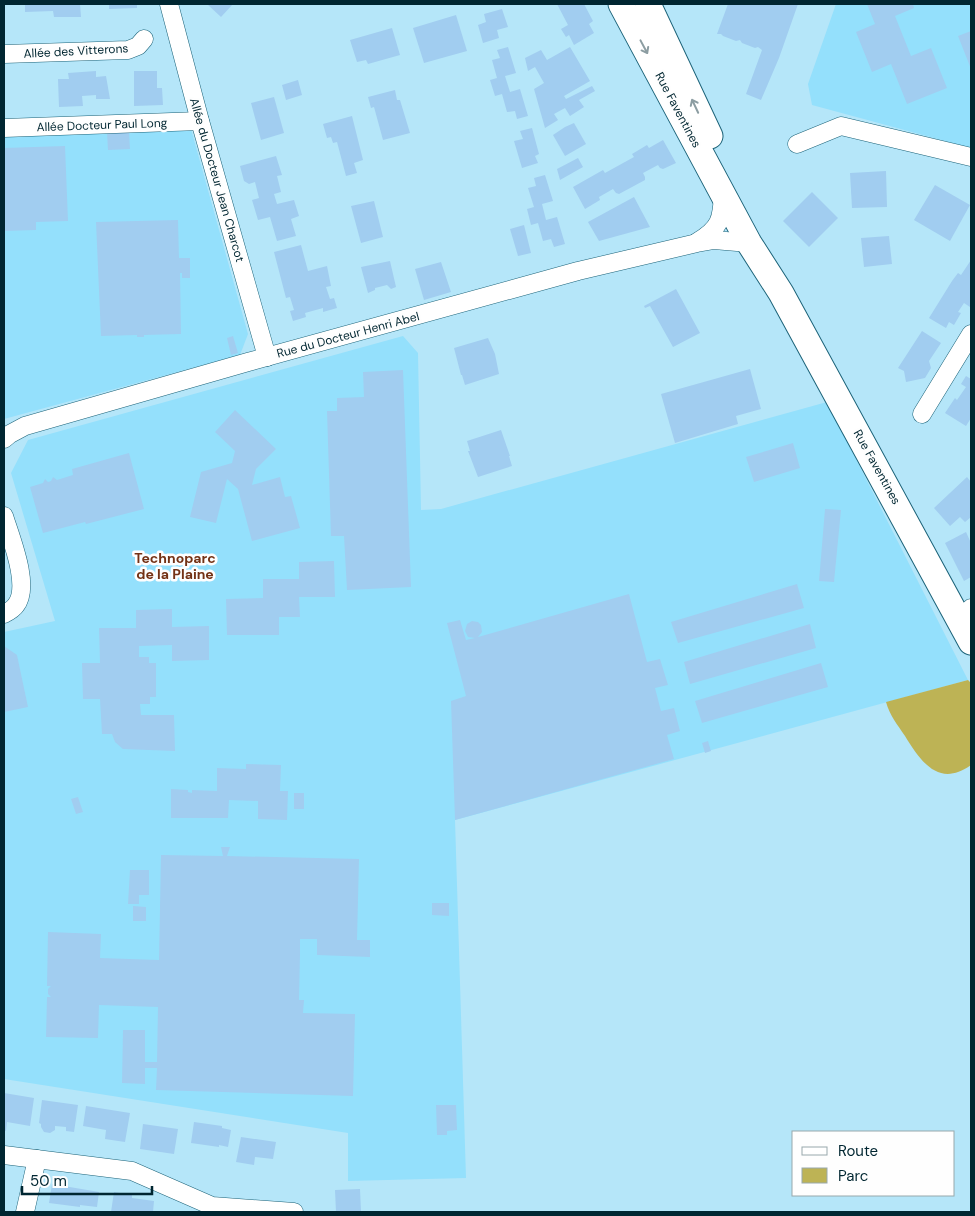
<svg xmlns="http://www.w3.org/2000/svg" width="975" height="1216" font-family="'DM Sans',sans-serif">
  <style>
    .built { fill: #94e0fc }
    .green { fill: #bdb355 }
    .building { fill: #a1cdf0 }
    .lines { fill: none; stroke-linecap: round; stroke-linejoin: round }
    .street-casing { stroke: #1c6379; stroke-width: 19 }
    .secondary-casing { stroke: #1c6379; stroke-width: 27 }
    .street { stroke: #fff; stroke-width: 18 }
    .secondary { stroke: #fff; stroke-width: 25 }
    .oneway { stroke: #8c9da2 }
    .labels { text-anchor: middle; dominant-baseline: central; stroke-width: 5; stroke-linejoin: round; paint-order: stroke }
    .street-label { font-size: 12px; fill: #002631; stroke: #fefefe }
    .neighbourhood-label { font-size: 14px; font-weight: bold; fill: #733215; stroke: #fefefe }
  </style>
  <rect width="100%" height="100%" fill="#b5e6f9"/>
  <g class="built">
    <polygon points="836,4 971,4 971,148 812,105 808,84"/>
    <polygon points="191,129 248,334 240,355 4,419 4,136"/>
    <polygon points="403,336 418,353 421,510 441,509 827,402 968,680 455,820 466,1178 348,1181 348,1133 4,1079 4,632 55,621 11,473 28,440"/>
  </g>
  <path class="green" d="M968,680L971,683V765C939,788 921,762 905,736C897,724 890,716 886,702Z"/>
  <g class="building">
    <polygon points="25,4 80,4 81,17 54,17 53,11 25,12"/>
    <polygon points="109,4 137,4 137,8 109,9"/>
    <polygon points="207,4 233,4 221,17"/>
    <polygon points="557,4 584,4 593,21 589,24 594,33 574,45 569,35 566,37 561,29 568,25"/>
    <polygon points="728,4 798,4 779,58 761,100 746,94 762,50 758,47 755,48 742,43 740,40 736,41 723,36 721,34 717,34"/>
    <polygon points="867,4 913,4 914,8 895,16 911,56 931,48 947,88 907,104 891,64 872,72 856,32 875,24"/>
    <polygon points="502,9 508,27 497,30 499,38 483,43 478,25 486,22 484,14"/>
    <polygon points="456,15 467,51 424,63 413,28"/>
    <polygon points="392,28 400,55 368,64 366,60 357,62 350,40"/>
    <polygon points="971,31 971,69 958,36"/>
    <polygon points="508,47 516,73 505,76 510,92 520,89 528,116 517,119 515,111 507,112 502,94 495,96 490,80 497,78 492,60 500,58 497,50"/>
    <polygon points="570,47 590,81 564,96 566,99 592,86 595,91 579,100 584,107 570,116 565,108 554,114 558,120 545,128 534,89 544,83 535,67 528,71 525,58 541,50 547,60"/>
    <polygon points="96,71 96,77 106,76 110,99 96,99 96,95 82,96 83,106 59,107 58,79 69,79 68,73"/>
    <polygon points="134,71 157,71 157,88 162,88 163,105 134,106"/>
    <polygon points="298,80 302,95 286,100 282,85"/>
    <polygon points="395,90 397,100 400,100 410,133 383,140 374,107 371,108 368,97"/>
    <polygon points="274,97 284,133 261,140 251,103"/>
    <polygon points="352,116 363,160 354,163 357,173 346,176 337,142 333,143 331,137 327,138 323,124"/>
    <polygon points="574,123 586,144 565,156 553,135 565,127"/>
    <polygon points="532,128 539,154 535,156 538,163 522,168 514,141 523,139 520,131"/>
    <polygon points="129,132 130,149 108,150 107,133"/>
    <polygon points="663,140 676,163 663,169 660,168 658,165 643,173 645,177 645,180 619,194 616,193 613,189 599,197 600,200 585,209 573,187 603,170 605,173 634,157 632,154 647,145 649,148"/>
    <polygon points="65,146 68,221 36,222 36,230 4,231 4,148"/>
    <polygon points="276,156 282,175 277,176 281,192 274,194 277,204 294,200 299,216 291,219 296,236 277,241 270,217 258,220 252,200 259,198 255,182 249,184 244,181 240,166"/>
    <polygon points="578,158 583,167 560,180 557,169"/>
    <polygon points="886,171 887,207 852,208 850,173"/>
    <polygon points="545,175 553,201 542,204 546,220 557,217 565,244 554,247 551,239 543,241 538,223 531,225 527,209 534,207 528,188 536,186 534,178"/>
    <polygon points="935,185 970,205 950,241 914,220"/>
    <polygon points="812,192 838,218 809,247 783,221"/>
    <polygon points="634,197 650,227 599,241 588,222"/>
    <polygon points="374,201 383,237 361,243 351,206"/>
    <polygon points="178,220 179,258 190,258 190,278 182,278 182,273 180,273 181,334 144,335 144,337 137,337 137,335 101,336 96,222"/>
    <polygon points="524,225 531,253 518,256 510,229"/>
    <polygon points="889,236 892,264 864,267 861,238"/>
    <polygon points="301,245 308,271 327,266 331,286 326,287 330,299 334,298 337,308 323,312 323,308 305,313 306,317 293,321 290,311 294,310 290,297 286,298 274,252"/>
    <polygon points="971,260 971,304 970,307 964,303 958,312 961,313 954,325 949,322 946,328 929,318 952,281 958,273 961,275"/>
    <polygon points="390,261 396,287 391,289 387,285 375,288 375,290 368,293 361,267"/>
    <polygon points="441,262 451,292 424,300 415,269"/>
    <polygon points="676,289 700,333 673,347 650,306 645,308 644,306"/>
    <polygon points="922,331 941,343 929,361 931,368 925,378 906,382 904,371 898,368"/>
    <polygon points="233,336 238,353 231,355 227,338"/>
    <polygon points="488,338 495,354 499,374 465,385 462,375 461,375 454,348"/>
    <polygon points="750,369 761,409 736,416 738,424 675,443 661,394"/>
    <polygon points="403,370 411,587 347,590 344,536 331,536 327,411 337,411 337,398 364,397 363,372"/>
    <polygon points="966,376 971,379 971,418 966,426 945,413 955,398 957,400 966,387 961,384"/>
    <polygon points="235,410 276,449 256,469 252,485 280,477 285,497 291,496 300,528 252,541 238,489 227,479 216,523 190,517 201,472 232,463 235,451 215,432"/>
    <polygon points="501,430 510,456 509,456 512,466 478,477 468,451 470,451 467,441"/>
    <polygon points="793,443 800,468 754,482 746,457"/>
    <polygon points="129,453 144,509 86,524 85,522 43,533 30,487 43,483 45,479 48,482 51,481 53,477 57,480 73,475 72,469"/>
    <polygon points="967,477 971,482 971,517 965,522 960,517 950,526 934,508"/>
    <polygon points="825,509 841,510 834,582 819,581"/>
    <polygon points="966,532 971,543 971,577 964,581 945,543"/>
    <polygon points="334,561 335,597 299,597 300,617 279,617 279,635 227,635 226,599 263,598 263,579 299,579 299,562"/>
    <polygon points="797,584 804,608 678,643 671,622"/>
    <polygon points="629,594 647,662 660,659 668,685 655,688 661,711 674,708 680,731 667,735 674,759 455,820 451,701 466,696 447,623 460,620 466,640 475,638 468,637 465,631 467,624 472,621 478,622 481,625 482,632 478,637"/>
    <polygon points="172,609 172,627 209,626 209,660 172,661 172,645 139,646 139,657 149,657 149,663 156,663 156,697 150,697 150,704 140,704 141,715 174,715 175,751 123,749 115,742 112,734 102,734 100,699 83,699 82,663 100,663 99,628 136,628 136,610"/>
    <polygon points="810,624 816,648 690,684 684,662"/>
    <polygon points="4,646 17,655 28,707 4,712"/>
    <polygon points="821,663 828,687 702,723 695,701"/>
    <polygon points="708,741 711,751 705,753 702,743"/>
    <polygon points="246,764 281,765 280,791 288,791 287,820 258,819 258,801 229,800 228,818 171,818 171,789 188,790 188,792 192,793 192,790 217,791 217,768 246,769"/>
    <rect x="294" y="793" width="10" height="16"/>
    <polygon points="78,797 83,812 76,814 71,799"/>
    <polygon points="221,847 230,847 227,856 359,859 357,940 370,940 370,957 317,955 317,939 300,939 300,954 299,1000 304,1000 303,1013 355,1014 353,1096 156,1090 157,1068 145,1068 145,1084 122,1083 123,1030 145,1030 145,1062 157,1062 158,1007 99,1005 98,1038 46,1037 47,997 51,997 48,994 48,989 51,986 47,986 48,932 101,934 100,958 159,960 161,855 223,856"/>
    <polygon points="130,870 149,870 149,895 139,895 139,904 128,904"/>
    <polygon points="432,903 449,903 449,916 432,915"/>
    <polygon points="133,906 146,907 146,921 133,921"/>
    <polygon points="4,1093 34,1098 30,1126 7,1122 6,1131 4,1130"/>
    <polygon points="42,1100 78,1105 74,1132 66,1131 66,1127 55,1126 55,1130 50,1133 44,1132 41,1127 41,1124 39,1123"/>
    <polygon points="436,1105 456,1105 457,1130 447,1131 447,1135 437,1135"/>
    <polygon points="86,1106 130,1113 125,1142 105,1139 106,1130 83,1126"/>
    <polygon points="194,1122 222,1126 222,1128 231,1130 228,1147 219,1145 219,1147 191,1143"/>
    <polygon points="143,1124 178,1129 174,1154 140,1149"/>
    <polygon points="241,1137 276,1142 273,1159 255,1157 254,1165 236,1162"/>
    <polygon points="52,1184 99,1192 97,1207 80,1205 80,1207 49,1203"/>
    <polygon points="360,1189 361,1212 336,1212 335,1190"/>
    <polygon points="114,1192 132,1195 132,1198 154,1201 153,1212 111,1212"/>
  </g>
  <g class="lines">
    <defs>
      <g id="street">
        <polyline points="169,4 200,121 267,357"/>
        <polyline points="4,54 128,50 138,46 144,39"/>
        <polyline points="4,128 200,121"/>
        <polyline points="797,144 841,126 971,157"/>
        <path d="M697,242C720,229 722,219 723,194"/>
        <polyline points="922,414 971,334"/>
        <polyline points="4,439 10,434 25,426 248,362 578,271 697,243 714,240 749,243"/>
        <path d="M4,516C10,536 31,586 16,605C14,608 8,612 4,614"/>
        <polyline points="960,620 971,608"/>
        <polyline points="4,1155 132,1171 212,1206 294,1212"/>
        <polyline points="25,1212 37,1159"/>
      </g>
      <g id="secondary">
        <polyline points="621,4 749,243 781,293 971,642"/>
        <polyline points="648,4 710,136"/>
      </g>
    </defs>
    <use href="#street" class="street-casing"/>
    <use href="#secondary" class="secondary-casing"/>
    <use href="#street" class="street"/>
    <use href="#secondary" class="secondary"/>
  </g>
  <defs><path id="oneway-shaft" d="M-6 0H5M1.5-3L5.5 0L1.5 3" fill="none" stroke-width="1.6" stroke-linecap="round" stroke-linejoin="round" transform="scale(1.25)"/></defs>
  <g class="oneway">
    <use href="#oneway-shaft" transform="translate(644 47) rotate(62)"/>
    <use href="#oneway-shaft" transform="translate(695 106) rotate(-115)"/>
  </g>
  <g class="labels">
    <g class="street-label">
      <text transform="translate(76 51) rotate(-3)">Allée des Vitterons</text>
      <text transform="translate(678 110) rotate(62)">Rue Faventines</text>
      <text transform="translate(102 125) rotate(-2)">Allée Docteur Paul Long</text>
      <text transform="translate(217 180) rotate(74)">Allée du Docteur Jean Charcot</text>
      <text transform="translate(348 335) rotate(-15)">Rue du Docteur Henri Abel</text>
      <text transform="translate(877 467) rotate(61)">Rue Faventines</text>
    </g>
    <g class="neighbourhood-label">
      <text x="175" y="558">Technoparc<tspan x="175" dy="16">de la Plaine</tspan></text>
    </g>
  </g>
  <rect width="975" height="1216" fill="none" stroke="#002631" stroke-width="10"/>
  <rect x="792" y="1131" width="162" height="65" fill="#fefefe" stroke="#98a8ac"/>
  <rect x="802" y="1147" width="25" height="8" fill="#ffffff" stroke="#98a8ac"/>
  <text x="838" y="1156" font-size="15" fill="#002631">Route</text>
  <rect x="802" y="1168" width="25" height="15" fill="#bdb355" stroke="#98a8ac"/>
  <text x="838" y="1181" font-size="15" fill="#002631">Parc</text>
  <path d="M22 1186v8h130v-8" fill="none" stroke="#002631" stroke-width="2.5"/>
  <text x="30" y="1186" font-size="15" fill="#002631" stroke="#fefefe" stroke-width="4" paint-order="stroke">50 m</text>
</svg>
